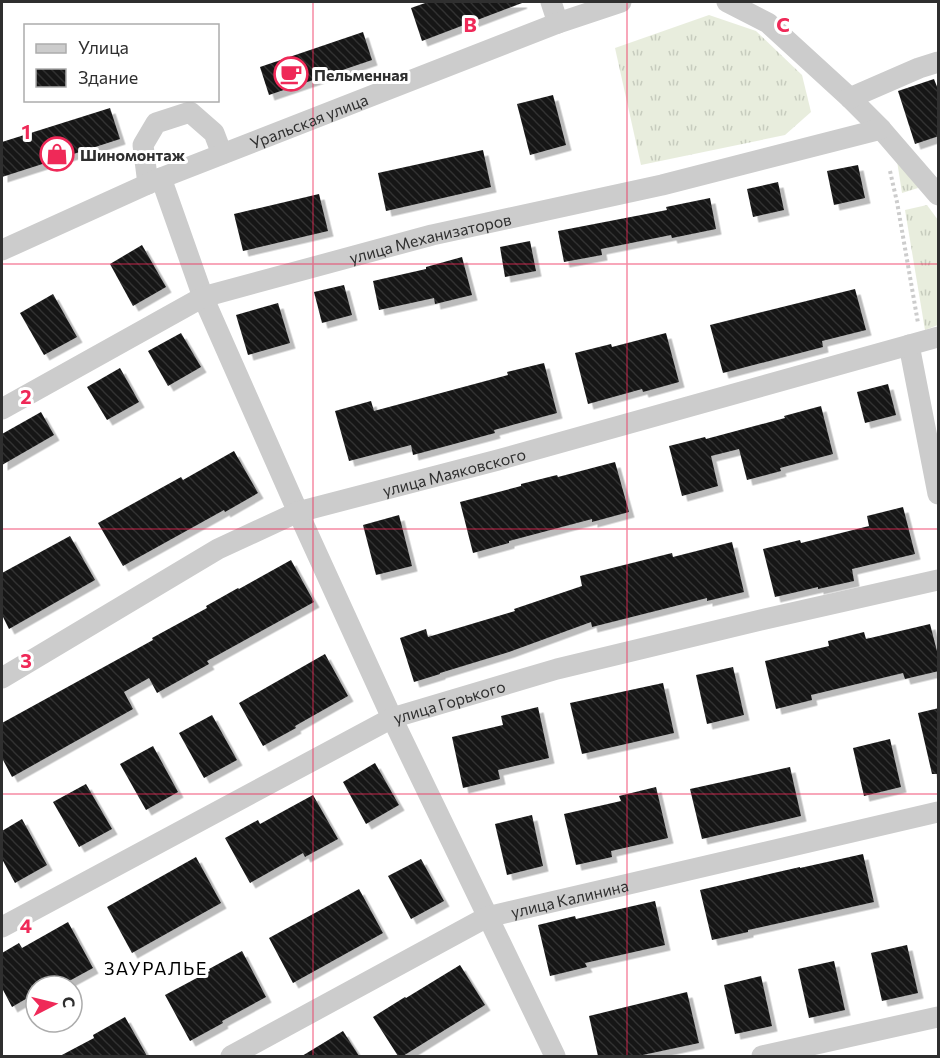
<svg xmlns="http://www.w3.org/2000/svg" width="940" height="1058" font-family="Commissioner,sans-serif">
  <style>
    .grass { fill: url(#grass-tufts) }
    .building { fill: url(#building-back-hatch); filter: url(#shadow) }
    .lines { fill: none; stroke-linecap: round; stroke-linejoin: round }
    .path { stroke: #ccc; stroke-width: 4; stroke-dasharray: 3 3; stroke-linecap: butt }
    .minor { stroke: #ccc; stroke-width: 21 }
    .grid { fill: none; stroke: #ef2958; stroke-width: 1.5; stroke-opacity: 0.55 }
    .labels { text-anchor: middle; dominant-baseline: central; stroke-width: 6; stroke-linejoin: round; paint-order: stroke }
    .poi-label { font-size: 16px; font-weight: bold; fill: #2f2f2f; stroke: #fff; text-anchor: start }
    .street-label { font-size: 16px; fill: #2f2f2f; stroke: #fff }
    .neighbourhood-label { font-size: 18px; letter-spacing: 1.5px; fill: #000; stroke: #fff }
    .grid-label { font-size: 20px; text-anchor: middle; font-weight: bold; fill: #ef2958; stroke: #fff; stroke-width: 6; stroke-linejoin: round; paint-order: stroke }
  </style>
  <defs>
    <pattern id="grass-tufts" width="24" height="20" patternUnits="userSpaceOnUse" patternTransform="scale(1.5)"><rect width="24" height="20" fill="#e8eddd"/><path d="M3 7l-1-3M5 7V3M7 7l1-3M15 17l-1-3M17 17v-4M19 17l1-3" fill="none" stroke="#c7ccbe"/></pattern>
    <pattern id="building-back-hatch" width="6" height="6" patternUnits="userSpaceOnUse" patternTransform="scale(1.5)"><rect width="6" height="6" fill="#161616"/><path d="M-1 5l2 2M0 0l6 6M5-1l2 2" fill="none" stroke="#303030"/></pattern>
    <filter id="shadow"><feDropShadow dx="5.5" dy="5.5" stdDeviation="0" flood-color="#0004"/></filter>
  </defs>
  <rect width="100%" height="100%" fill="#fff"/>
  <g class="grass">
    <polygon points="709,15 756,31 802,75 811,112 785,135 641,165 615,48"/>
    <polygon points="897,161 910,173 918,188 902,193"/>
    <polygon points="927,205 938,220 938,325 925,330 905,210"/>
  </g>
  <g class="building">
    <polygon points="428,2 521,2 522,3 422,41 411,8"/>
    <polygon points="363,32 372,60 269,95 260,67"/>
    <polygon points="934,79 939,92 939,136 915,144 898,91"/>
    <polygon points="553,95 566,145 530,155 517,104"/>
    <polygon points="110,108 120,139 2,177 2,142"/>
    <polygon points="483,150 491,187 386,211 378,173"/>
    <polygon points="858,165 865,198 834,205 827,171"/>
    <polygon points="778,182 784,210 753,217 747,189"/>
    <polygon points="319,194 328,231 243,251 234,214"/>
    <polygon points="710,198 716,229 672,238 671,235 601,249 602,255 564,262 558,231 667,210 666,207"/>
    <polygon points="530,241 536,271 505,277 500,247"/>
    <polygon points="142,245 166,287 133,306 110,264"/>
    <polygon points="462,257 472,295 435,304 434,298 379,310 373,281 426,269 426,267"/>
    <polygon points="344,285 352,315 322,323 314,292"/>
    <polygon points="855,289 866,330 822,341 823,347 723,373 710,325"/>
    <polygon points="53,294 77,337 44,355 20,313"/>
    <polygon points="278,303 290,343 248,355 236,315"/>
    <polygon points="181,333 201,367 168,386 148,351"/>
    <polygon points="666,333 679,382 643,392 642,389 588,404 575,353 611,344 612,347"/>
    <polygon points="544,363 557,413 494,430 495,433 413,455 411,445 349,461 335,411 371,401 374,411 508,375 507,372"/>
    <polygon points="120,368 139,402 107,420 87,387"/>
    <polygon points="888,384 896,415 865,423 857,392"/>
    <polygon points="821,406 833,454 780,468 781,471 747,480 739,449 711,456 718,486 682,496 669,446 705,437 706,439 785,418 784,416"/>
    <polygon points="41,412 54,435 2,465 2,434"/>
    <polygon points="234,451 258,493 225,512 224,510 123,566 98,523 181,477 183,480"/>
    <polygon points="615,462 629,512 592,522 592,519 509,541 509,543 473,553 460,502 521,486 521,484 557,475 558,477"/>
    <polygon points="903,507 915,554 852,569 854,581 818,589 818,587 775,597 763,549 800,540 801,543 869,526 867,516"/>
    <polygon points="399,515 412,566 376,575 363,525"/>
    <polygon points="70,536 95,580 9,629 2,615 2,573"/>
    <polygon points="732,542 744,592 707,601 707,598 592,627 591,622 509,652 440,673 440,674 414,682 400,638 426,629 428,637 515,611 514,609 582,586 580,576 672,553 673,557"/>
    <polygon points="291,560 314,602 207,661 209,664 157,693 149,678 124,692 133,709 12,777 2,758 2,723 153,640 152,638 207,608 206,606 238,588 239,589"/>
    <polygon points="930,624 939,659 939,671 905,679 903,673 811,695 812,700 776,709 765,661 829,646 828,641 864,632 866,639"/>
    <polygon points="325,654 348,696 295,726 296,728 263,746 239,703"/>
    <polygon points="733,667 744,715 707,724 696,675"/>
    <polygon points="663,683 674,733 582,754 570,703"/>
    <polygon points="538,707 549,758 498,770 500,779 463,788 452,737 503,725 501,716"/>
    <polygon points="939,708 939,774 932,774 918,713"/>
    <polygon points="212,715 237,760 204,778 179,733"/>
    <polygon points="890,739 901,787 864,796 853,748"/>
    <polygon points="153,746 178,792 146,810 120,764"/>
    <polygon points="375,763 399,805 366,824 343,782"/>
    <polygon points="790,767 801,816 702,839 690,789"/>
    <polygon points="86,784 112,829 79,847 53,802"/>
    <polygon points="656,787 668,838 611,851 612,857 576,865 564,814 621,801 619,796"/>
    <polygon points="313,795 338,839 305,857 303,853 250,883 225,838 258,820 260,824"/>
    <polygon points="532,815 543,866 507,875 495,824"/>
    <polygon points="22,819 47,865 15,883 2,859 2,831"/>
    <polygon points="863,854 874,902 748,930 748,932 712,940 700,890 800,867 800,868"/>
    <polygon points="196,857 221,903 132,953 107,907"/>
    <polygon points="421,859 444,901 411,919 388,876"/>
    <polygon points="359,889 383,933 293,983 269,938"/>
    <polygon points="655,901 665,945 585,963 587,967 550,976 538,925 575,916 576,919"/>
    <polygon points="68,922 93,968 60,986 36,986 36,993 12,1007 2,988 2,953 19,943 22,948"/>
    <polygon points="907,945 918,993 882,1001 871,953"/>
    <polygon points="242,951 266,997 222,1021 223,1023 190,1041 165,995 210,971 209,969"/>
    <polygon points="834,961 845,1010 809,1018 798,969"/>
    <polygon points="460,965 485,1005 403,1056 398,1056 373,1017 405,997 406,998"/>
    <polygon points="761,976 772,1026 735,1034 724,985"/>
    <polygon points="687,992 699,1043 638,1056 598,1056 589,1016"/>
    <polygon points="125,1017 147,1056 60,1056 94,1038 93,1035"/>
    <polygon points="343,1031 359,1056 302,1056"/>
  </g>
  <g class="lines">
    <polyline class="path" points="890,171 897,202 918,323"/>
    <g class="minor">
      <polyline points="551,2 558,23"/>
      <polyline points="727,2 768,23 850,98 881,129 938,195"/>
      <polyline points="850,98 919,68 938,62"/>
      <polyline points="161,178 203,297 298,512 392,718 555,1056"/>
      <polyline points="148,184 143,145 156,123 190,112 214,133 222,154"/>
      <path id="s1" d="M2,250L161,178L558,23L621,2"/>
      <polyline points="909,345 938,494"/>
      <path id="s2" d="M2,409L203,297L432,235L662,185L881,129"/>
      <path id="s3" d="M2,678L218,549L298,512L498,460L938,337"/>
      <path id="s4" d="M2,927L392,718L557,669L765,619L938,580"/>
      <path id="s5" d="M231,1056L487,917L938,812"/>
      <polyline points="762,1056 938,1017"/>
    </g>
  </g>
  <path class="grid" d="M313,2V1056M627,2V1056M2,264H938M2,529H938M2,794H938"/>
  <defs>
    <symbol id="cafe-ring" viewBox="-11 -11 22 22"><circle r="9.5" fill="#fff" stroke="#ef2958" stroke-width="1.5"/><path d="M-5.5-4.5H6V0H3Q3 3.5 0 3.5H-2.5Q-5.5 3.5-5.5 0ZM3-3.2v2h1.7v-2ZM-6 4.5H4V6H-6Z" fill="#ef2958"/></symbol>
    <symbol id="shop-ring" viewBox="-11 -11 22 22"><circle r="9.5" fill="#fff" stroke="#ef2958" stroke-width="1.5"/><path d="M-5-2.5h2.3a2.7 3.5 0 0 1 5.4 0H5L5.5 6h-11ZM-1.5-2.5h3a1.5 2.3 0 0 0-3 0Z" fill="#ef2958"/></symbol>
  </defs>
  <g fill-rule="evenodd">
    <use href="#cafe-ring" x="272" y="55" width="38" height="38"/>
    <use href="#shop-ring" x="38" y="135" width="38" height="38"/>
  </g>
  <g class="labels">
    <g class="poi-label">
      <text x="314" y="74">Пельменная</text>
      <text x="80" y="154">Шиномонтаж</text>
    </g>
    <g class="street-label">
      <text stroke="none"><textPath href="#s1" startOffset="333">Уральская улица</textPath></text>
      <text stroke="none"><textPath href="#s2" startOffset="465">улица Механизаторов</textPath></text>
      <text stroke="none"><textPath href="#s3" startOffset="501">улица Маяковского</textPath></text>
      <text stroke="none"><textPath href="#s4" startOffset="502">улица Горького</textPath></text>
      <text stroke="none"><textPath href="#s5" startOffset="376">улица Калинина</textPath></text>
    </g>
    <g class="neighbourhood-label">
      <text x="156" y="968">ЗАУРАЛЬЕ</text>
    </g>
  </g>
  <g class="grid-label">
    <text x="470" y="32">B</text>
    <text x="783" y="32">C</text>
    <text x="26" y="139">1</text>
    <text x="26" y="404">2</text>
    <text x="26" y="668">3</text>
    <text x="26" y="933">4</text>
  </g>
  <rect width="940" height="1058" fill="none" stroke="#2f2f2f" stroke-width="6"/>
  <rect x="24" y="24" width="195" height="78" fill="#ffffff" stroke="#acacac" stroke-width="1.5"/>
  <rect x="36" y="44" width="30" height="9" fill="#cccccc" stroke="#acacac" stroke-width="1.5"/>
  <text x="78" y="54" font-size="18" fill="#2f2f2f">Улица</text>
  <rect x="36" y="69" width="30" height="18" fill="url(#building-back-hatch)" stroke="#acacac" stroke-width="1.5"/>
  <text x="78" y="84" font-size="18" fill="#2f2f2f">Здание</text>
  <g transform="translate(54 1004) rotate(83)"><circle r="28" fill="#ffffff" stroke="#acacac" stroke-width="1.5"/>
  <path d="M0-4.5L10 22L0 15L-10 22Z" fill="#ef2958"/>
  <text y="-9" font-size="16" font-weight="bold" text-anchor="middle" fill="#2f2f2f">С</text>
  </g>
</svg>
